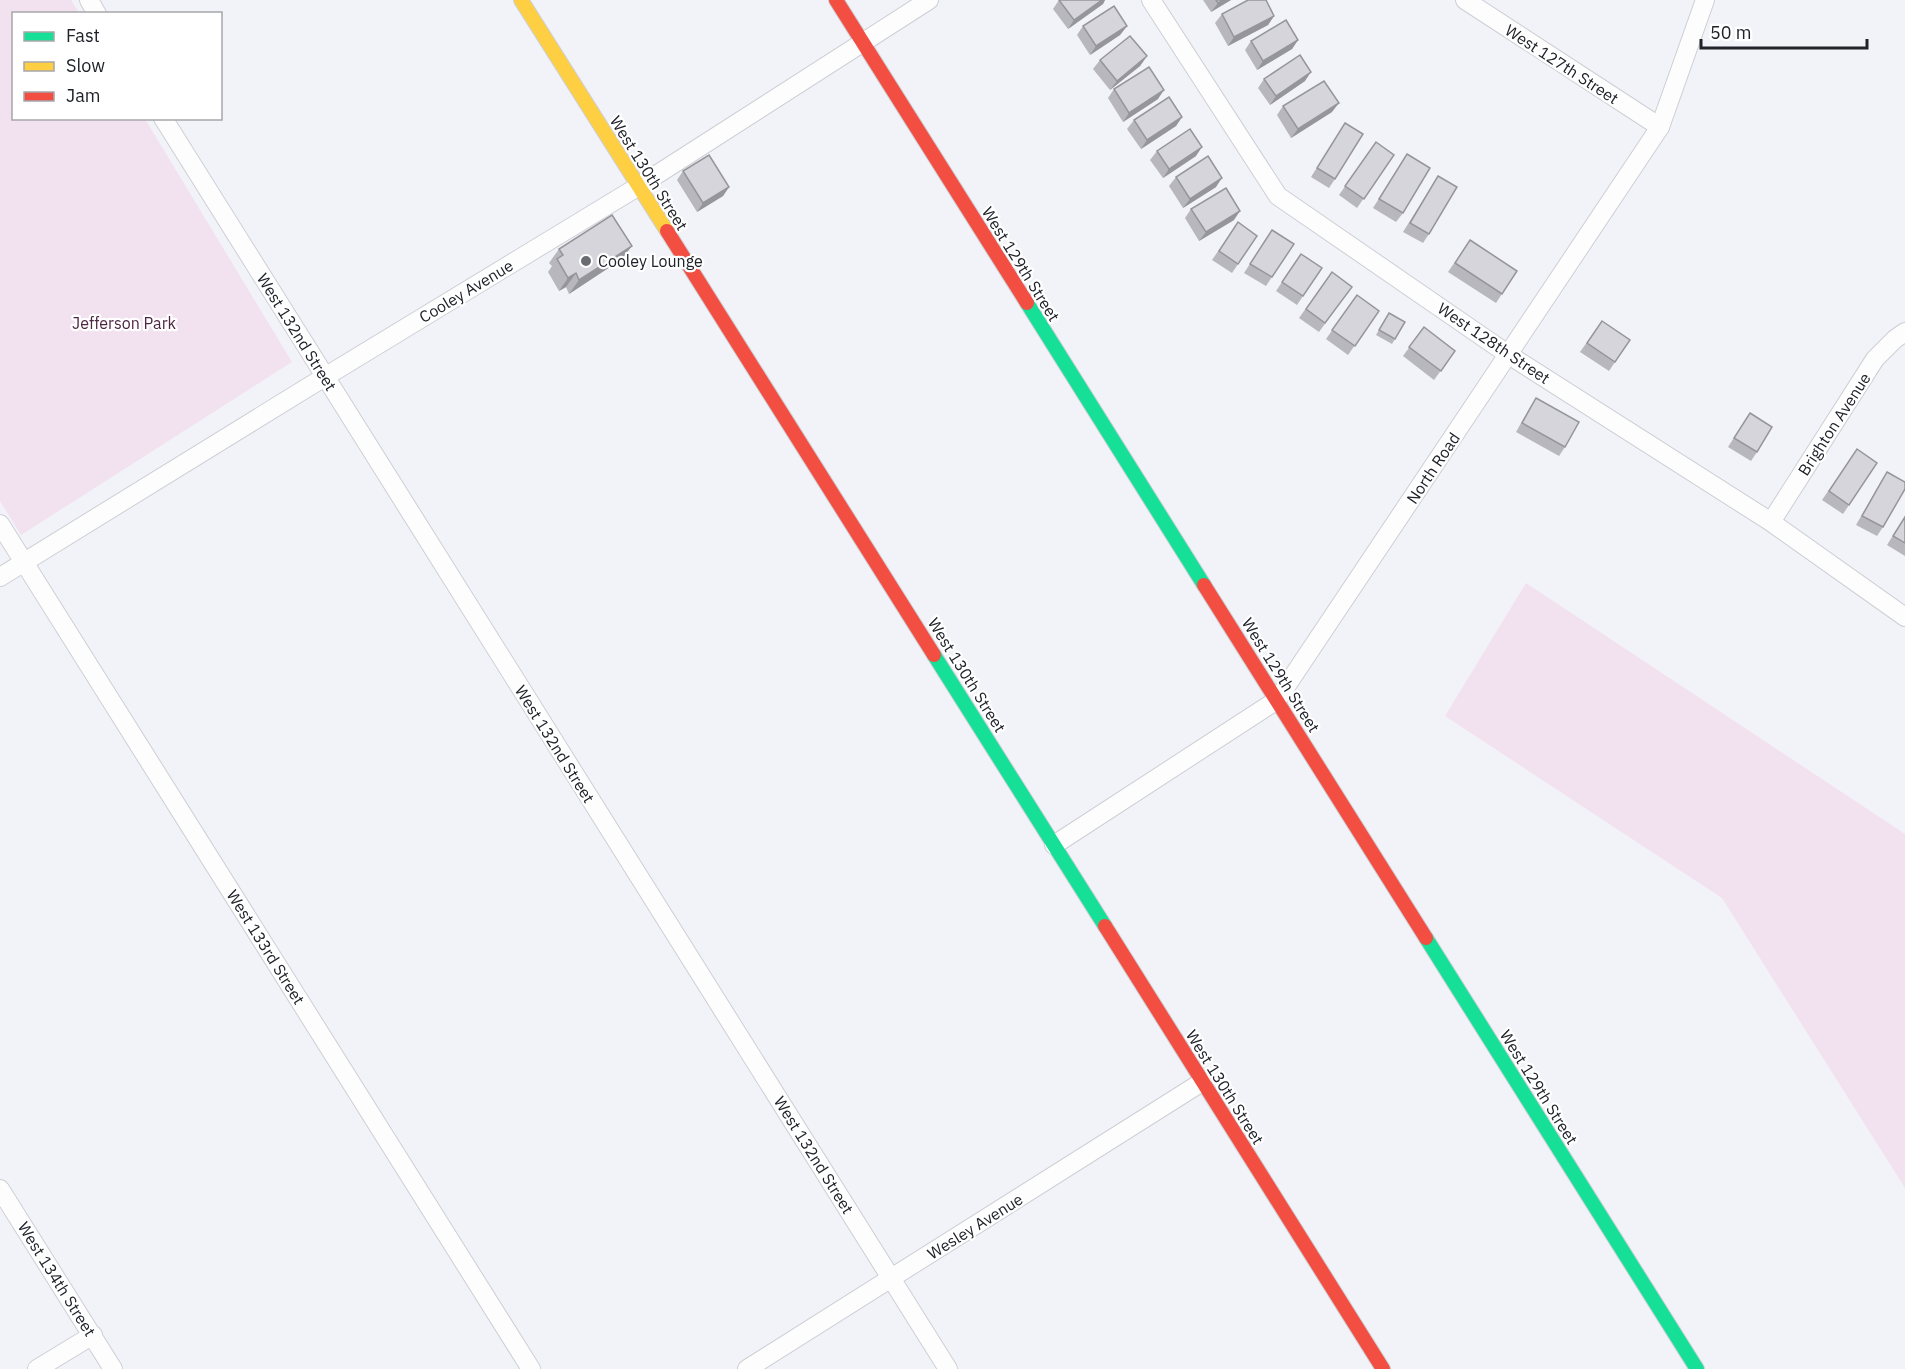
<svg xmlns="http://www.w3.org/2000/svg" width="1905" height="1369" font-family="'IBM Plex Sans',sans-serif">
  <style>
    .green { fill: #f2e1ef }
    .lines { fill: none; stroke-linecap: round; stroke-linejoin: round }
    .street-casing { stroke: #cdcfd5; stroke-width: 20 }
    .fast-casing { stroke: #cdcfd5; stroke-width: 16 }
    .slow-casing { stroke: #cdcfd5; stroke-width: 16 }
    .jam-casing { stroke: #cdcfd5; stroke-width: 16 }
    .street { stroke: #fdfdfe; stroke-width: 18 }
    .fast { stroke: #16e098; stroke-width: 14 }
    .slow { stroke: #ffcf43; stroke-width: 14 }
    .jam { stroke: #f24e42; stroke-width: 14 }
    .wall { fill: #b8b7bd }
    .shaded-wall { fill: #96959a }
    .building { fill: #d6d5dc; stroke: #96959a; stroke-width: 1.5 }
    .poi-dot { fill: #6a6b72; stroke: #fff; stroke-width: 2 }
    .labels { text-anchor: middle; dominant-baseline: central; stroke-width: 4.5; stroke-linejoin: round; paint-order: stroke }
    .street-label { font-size: 16px; fill: #20222a; stroke: #fff }
    .poi-label { font-size: 16px; fill: #20222a; stroke: #fff; text-anchor: start }
    .park-label { font-size: 16px; fill: #4e2542; stroke: #fff }
  </style>
  <rect width="100%" height="100%" fill="#f2f3f8"/>
  <g class="green">
    <polygon points="0,0 71,0 79,13 14,14 14,118 145,119 292,362 21,535 0,501"/>
    <polygon points="1526,583 1905,834 1905,1188 1722,898 1445,716"/>
  </g>
  <g class="lines">
    <defs>
      <g id="street">
        <polyline points="89,0 97,14"/>
        <polyline points="1151,0 1278,196 1509,355 1771,522 1905,617"/>
        <polyline points="1465,0 1660,127"/>
        <polyline points="163,118 948,1369"/>
        <polyline points="1771,522 1875,359 1895,339 1905,332"/>
        <polyline points="0,524 531,1369"/>
        <polyline points="0,577 305,389 639,186 929,0"/>
        <polyline points="1054,845 1277,700 1660,127 1705,0"/>
        <polyline points="0,1189 113,1369"/>
        <polyline points="37,1369 93,1335"/>
        <polyline points="747,1369 1202,1082"/>
      </g>
      <g id="fast">
        <polyline points="1027,303 1204,585"/>
        <polyline points="934,655 1105,926"/>
        <polyline points="1426,938 1697,1369"/>
      </g>
      <polyline id="slow" points="521,0 667,231"/>
      <g id="jam">
        <polyline points="836,0 1027,303"/>
        <polyline points="667,231 934,655"/>
        <polyline points="1204,585 1426,938"/>
        <polyline points="1105,926 1383,1369"/>
      </g>
    </defs>
    <use href="#street" class="street-casing"/>
    <use href="#fast" class="fast-casing"/>
    <use href="#slow" class="slow-casing"/>
    <use href="#jam" class="jam-casing"/>
    <use href="#street" class="street"/>
    <use href="#fast" class="fast"/>
    <use href="#slow" class="slow"/>
    <use href="#jam" class="jam"/>
  </g>
  <g class="wall">
    <polygon points="1059,0 1105,0 1103,4 1068,29 1053,9"/>
    <polygon points="1203,0 1231,0 1211,12"/>
    <polygon points="1222,14 1274,16 1268,25 1228,46 1215,23"/>
    <polygon points="1083,26 1127,26 1120,35 1090,55 1077,35"/>
    <polygon points="1298,40 1292,49 1257,70 1245,50 1251,41"/>
    <polygon points="1147,56 1140,66 1110,90 1093,69 1100,60"/>
    <polygon points="1264,79 1305,81 1270,105 1258,88"/>
    <polygon points="1114,89 1158,99 1123,122 1108,98"/>
    <polygon points="1283,106 1332,112 1291,138 1277,115"/>
    <polygon points="1182,117 1176,126 1141,149 1127,129 1134,120"/>
    <polygon points="1345,123 1335,179 1329,188 1311,177"/>
    <polygon points="1376,142 1394,155 1357,208 1339,195"/>
    <polygon points="1157,151 1196,156 1163,178 1150,160"/>
    <polygon points="1407,154 1403,213 1396,222 1373,208"/>
    <polygon points="683,171 729,187 723,196 697,212 677,180"/>
    <polygon points="1438,176 1429,234 1423,243 1403,232"/>
    <polygon points="1176,177 1216,187 1183,208 1169,186"/>
    <polygon points="1191,209 1234,220 1199,241 1185,218"/>
    <polygon points="1238,222 1257,236 1232,273 1212,260"/>
    <polygon points="1272,230 1272,277 1266,286 1244,273"/>
    <polygon points="1470,240 1517,271 1496,303 1448,272"/>
    <polygon points="559,249 622,259 569,294 566,287 559,291 548,272 552,266 549,263"/>
    <polygon points="1301,254 1322,268 1297,305 1276,291"/>
    <polygon points="1332,272 1352,287 1319,332 1299,318"/>
    <polygon points="1357,295 1379,311 1348,355 1326,339"/>
    <polygon points="1389,313 1395,339 1392,344 1376,335"/>
    <polygon points="1602,321 1630,340 1609,371 1580,352"/>
    <polygon points="1424,327 1455,351 1434,380 1403,356"/>
    <polygon points="1536,398 1565,447 1559,456 1516,432 1530,407"/>
    <polygon points="1750,413 1757,452 1751,461 1728,447"/>
    <polygon points="1857,449 1877,463 1843,514 1822,500"/>
    <polygon points="1887,472 1883,527 1877,536 1856,525 1881,481"/>
    <polygon points="1905,516 1905,556 1887,545"/>
  </g>
  <g class="shaded-wall">
    <polygon points="1102,0 1105,0 1103,4 1068,29 1074,20"/>
    <polygon points="1223,0 1231,0 1211,12 1218,3"/>
    <polygon points="1274,16 1268,25 1228,46 1234,37"/>
    <polygon points="1127,26 1120,35 1090,55 1096,46"/>
    <polygon points="1298,40 1292,49 1257,70 1263,61"/>
    <polygon points="1147,56 1140,66 1110,90 1117,81"/>
    <polygon points="1311,72 1305,81 1270,105 1276,96"/>
    <polygon points="1164,90 1158,99 1123,122 1129,113"/>
    <polygon points="1339,103 1332,112 1291,138 1298,129"/>
    <polygon points="1182,117 1176,126 1141,149 1147,140"/>
    <polygon points="1202,147 1196,156 1163,178 1169,169"/>
    <polygon points="1222,178 1216,187 1183,208 1190,199"/>
    <polygon points="729,187 723,196 697,212 703,203"/>
    <polygon points="1240,211 1234,220 1199,241 1206,232"/>
    <polygon points="632,246 622,259 569,294 579,280"/>
    <polygon points="576,273 566,287 559,291 568,278"/>
  </g>
  <g class="building">
    <polygon points="1059,0 1102,0 1074,20"/>
    <polygon points="1216,0 1223,0 1218,3"/>
    <polygon points="1248,0 1266,0 1274,16 1234,37 1222,14"/>
    <polygon points="1114,6 1127,26 1096,46 1083,26"/>
    <polygon points="1286,20 1298,40 1263,61 1251,41"/>
    <polygon points="1130,36 1147,56 1117,81 1100,60"/>
    <polygon points="1300,55 1311,72 1276,96 1264,79"/>
    <polygon points="1149,67 1164,90 1129,113 1114,89"/>
    <polygon points="1324,81 1339,103 1298,129 1283,106"/>
    <polygon points="1169,97 1182,117 1147,140 1134,120"/>
    <polygon points="1345,123 1363,134 1335,179 1317,168"/>
    <polygon points="1190,129 1202,147 1169,169 1157,151"/>
    <polygon points="1376,142 1394,155 1364,199 1345,186"/>
    <polygon points="1407,154 1430,168 1403,213 1379,199"/>
    <polygon points="709,155 729,187 703,203 683,171"/>
    <polygon points="1208,156 1222,178 1190,199 1176,177"/>
    <polygon points="1438,176 1457,187 1429,234 1410,223"/>
    <polygon points="1226,188 1240,211 1206,232 1191,209"/>
    <polygon points="612,215 632,246 579,280 576,273 568,278 557,259 563,255 559,249"/>
    <polygon points="1238,222 1257,236 1238,264 1219,251"/>
    <polygon points="1272,230 1294,244 1272,277 1250,264"/>
    <polygon points="1470,240 1517,271 1502,294 1455,263"/>
    <polygon points="1301,254 1322,268 1303,296 1282,282"/>
    <polygon points="1332,272 1352,287 1325,323 1306,309"/>
    <polygon points="1357,295 1379,311 1355,346 1332,330"/>
    <polygon points="1389,313 1405,322 1395,339 1379,330"/>
    <polygon points="1602,321 1630,340 1615,362 1587,343"/>
    <polygon points="1424,327 1455,351 1441,371 1409,347"/>
    <polygon points="1536,398 1579,422 1565,447 1522,423"/>
    <polygon points="1750,413 1772,427 1757,452 1734,438"/>
    <polygon points="1857,449 1877,463 1849,505 1829,491"/>
    <polygon points="1887,472 1905,482 1905,489 1883,527 1862,516"/>
    <polygon points="1905,517 1905,543 1893,536"/>
  </g>
  <circle class="poi-dot" cx="586" cy="261" r="6"/>
  <g class="labels">
    <g class="street-label">
      <text transform="translate(1562 64) rotate(33)">West 127th Street</text>
      <text transform="translate(649 173) rotate(58)">West 130th Street</text>
      <text transform="translate(1021 264) rotate(58)">West 129th Street</text>
      <text transform="translate(466 291) rotate(-31)">Cooley Avenue</text>
      <text transform="translate(297 332) rotate(58)">West 132nd Street</text>
      <text transform="translate(1494 343) rotate(34)">West 128th Street</text>
      <text transform="translate(1834 424) rotate(-57)">Brighton Avenue</text>
      <text transform="translate(1433 468) rotate(-56)">North Road</text>
      <text transform="translate(967 675) rotate(58)">West 130th Street</text>
      <text transform="translate(1281 675) rotate(58)">West 129th Street</text>
      <text transform="translate(555 744) rotate(58)">West 132nd Street</text>
      <text transform="translate(266 947) rotate(58)">West 133rd Street</text>
      <text transform="translate(1225 1087) rotate(58)">West 130th Street</text>
      <text transform="translate(1539 1087) rotate(58)">West 129th Street</text>
      <text transform="translate(814 1155) rotate(58)">West 132nd Street</text>
      <text transform="translate(975 1226) rotate(-32)">Wesley Avenue</text>
      <text transform="translate(57 1279) rotate(58)">West 134th Street</text>
    </g>
    <g class="poi-label">
      <text x="598" y="261">Cooley Lounge</text>
    </g>
    <g class="park-label">
      <text x="124" y="323">Jefferson Park</text>
    </g>
  </g>
  <rect x="12" y="12" width="210" height="108" fill="#ffffff" stroke="#a6a7aa" stroke-width="1.5"/>
  <rect x="24" y="32" width="30" height="9" fill="#16e098" stroke="#a6a7aa" stroke-width="1.5"/>
  <text x="66" y="42" font-size="18" fill="#20222a">Fast</text>
  <rect x="24" y="62" width="30" height="9" fill="#ffcf43" stroke="#a6a7aa" stroke-width="1.5"/>
  <text x="66" y="72" font-size="18" fill="#20222a">Slow</text>
  <rect x="24" y="92" width="30" height="9" fill="#f24e42" stroke="#a6a7aa" stroke-width="1.5"/>
  <text x="66" y="102" font-size="18" fill="#20222a">Jam</text>
  <path d="M1701 39v9h166v-9" fill="none" stroke="#20222a" stroke-width="3"/>
  <text x="1710" y="39" font-size="18" fill="#20222a" stroke="#ffffff" stroke-width="4.5" paint-order="stroke">50 m</text>
</svg>
